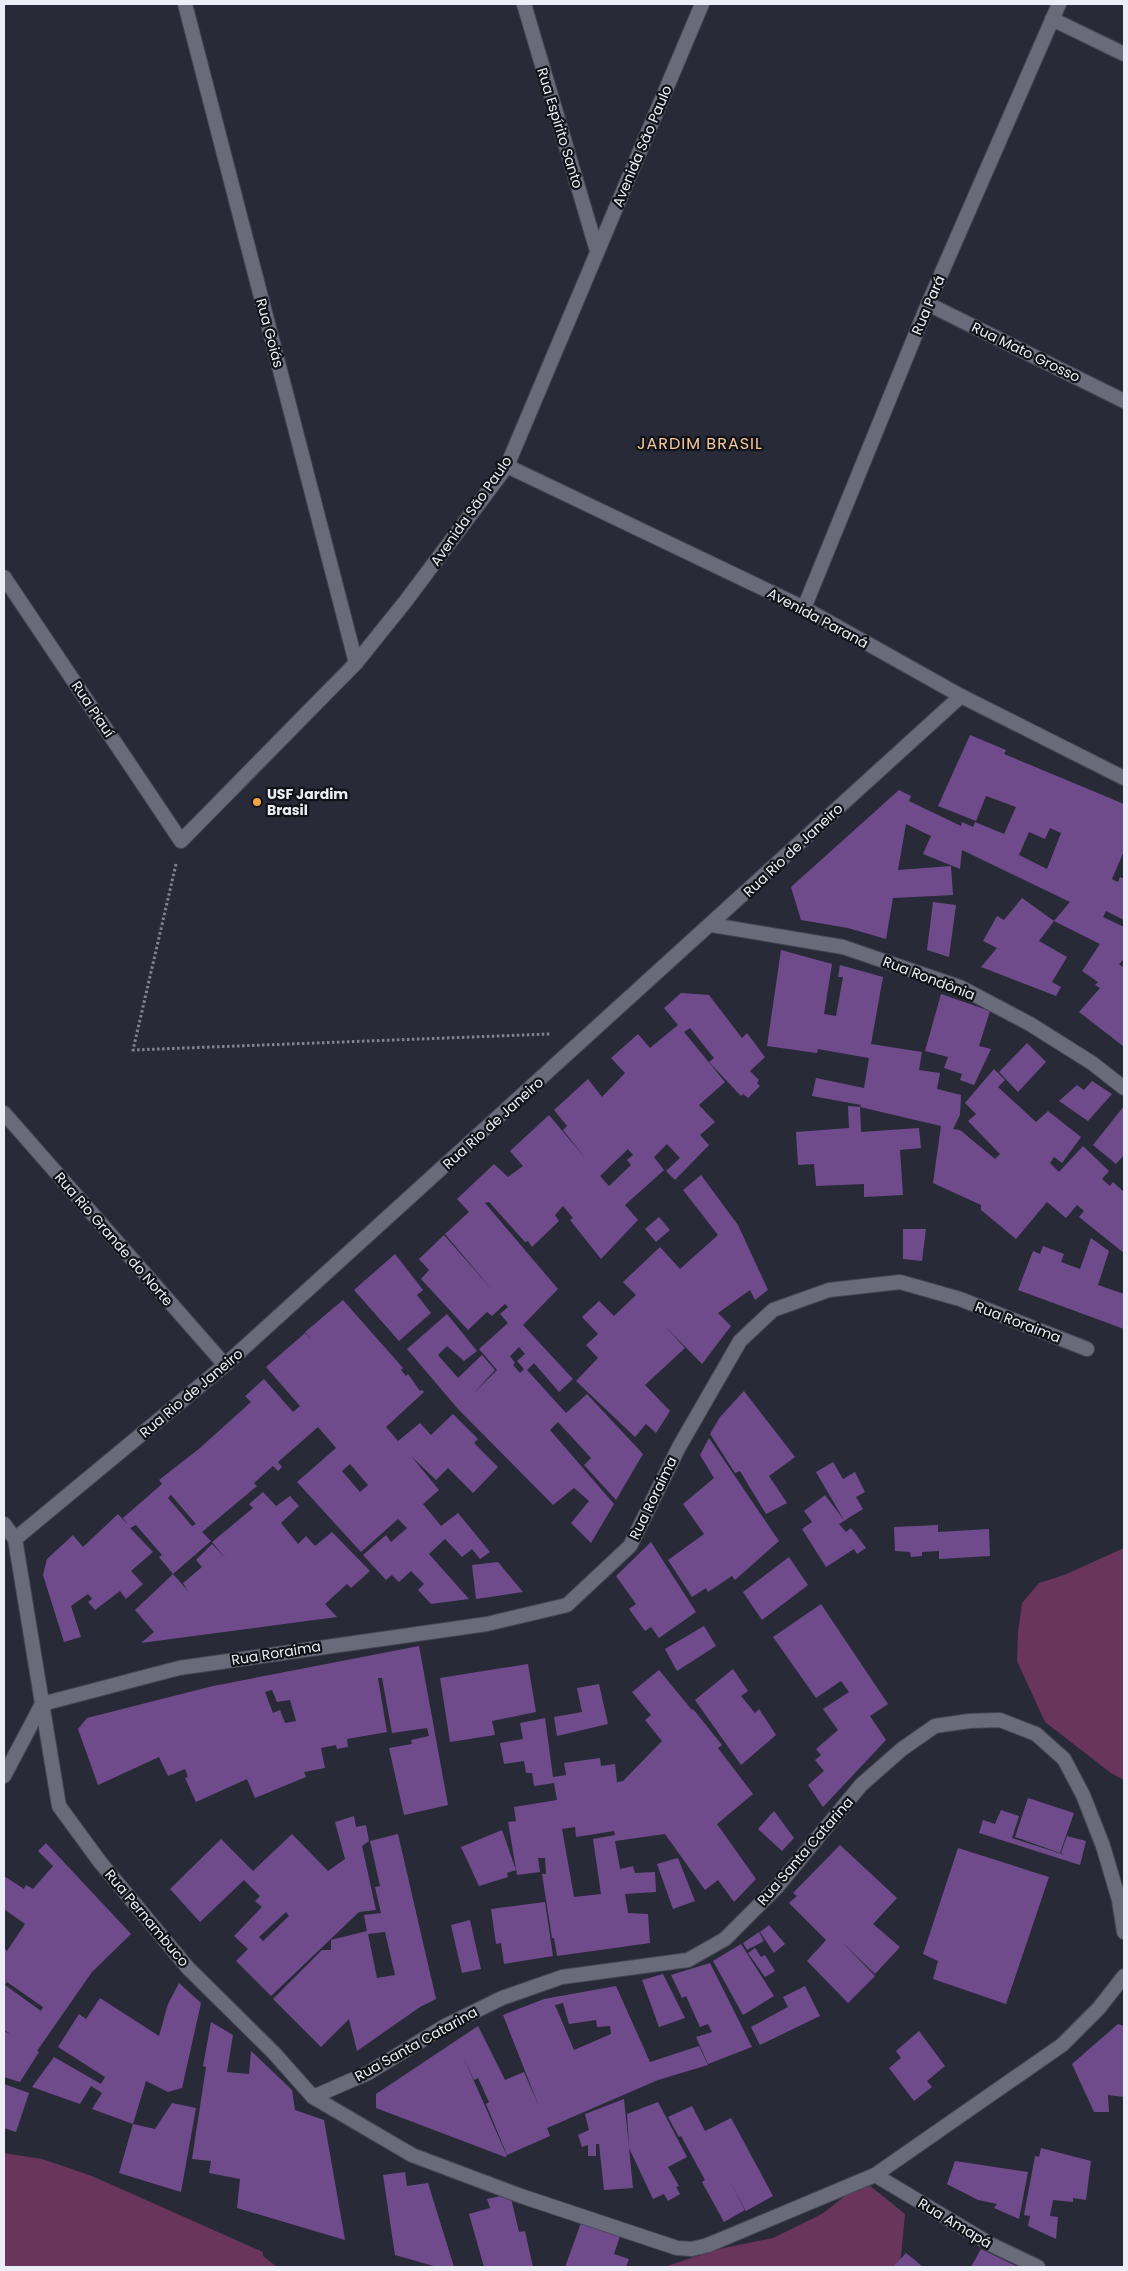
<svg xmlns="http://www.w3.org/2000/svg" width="1128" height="2271" font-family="Poppins,sans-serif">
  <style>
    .green { fill: #69355b }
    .building { fill: #704b8c; fill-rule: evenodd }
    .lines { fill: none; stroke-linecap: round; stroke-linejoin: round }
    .service-casing { stroke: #464753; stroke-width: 16 }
    .minor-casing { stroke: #464753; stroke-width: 16 }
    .path { stroke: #81838f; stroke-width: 3; stroke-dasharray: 2.5 2.5; stroke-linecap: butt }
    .service { stroke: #696b7b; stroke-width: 14 }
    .minor { stroke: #696b7b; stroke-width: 14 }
    .poi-dot { fill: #f5a346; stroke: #121319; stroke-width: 2 }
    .labels { text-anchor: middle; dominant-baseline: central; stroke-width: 4.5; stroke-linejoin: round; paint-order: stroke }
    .street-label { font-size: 14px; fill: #eceef7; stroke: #121319 }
    .poi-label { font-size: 14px; font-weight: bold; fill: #eceef7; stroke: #121319; text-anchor: start }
    .quarter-label { font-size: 16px; letter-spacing: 1px; fill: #f7c89b; stroke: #121319 }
  </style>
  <rect width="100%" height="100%" fill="#282a38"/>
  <g class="green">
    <polygon points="1124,1548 1124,1780 1111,1773 1045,1722 1017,1661 1018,1632 1022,1603 1039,1583 1064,1575"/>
    <polygon points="4,2153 42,2159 92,2176 263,2252 263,2256 277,2267 4,2267"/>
    <polygon points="864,2181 905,2214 900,2267 664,2267 719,2249 773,2238 822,2214"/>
  </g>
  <g class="building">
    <path d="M970,735L1006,750L1004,754L1124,804V851L1112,879L1118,882L1120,877L1124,879V920L1106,911L1103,917L1124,927V959L1119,964L1124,968V1044L1123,1046L1079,1012L1100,988L1095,985L1098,982L1082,971L1100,944L1054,921L1070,902L962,850L960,869L923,854L931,836L906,824L898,870L951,866L953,895L893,898L886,939L848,928L801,920L791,887L899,790L911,796L909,801L961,826L962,822L973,827L975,822L1004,834L1016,807L986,796L976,821L938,806ZM1050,828L1061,833L1047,869L1019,855L1029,832L1045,839Z"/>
    <polygon points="1022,898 1054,921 1039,941 1067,957 1052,982 1061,987 1056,996 981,967 997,948 983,941 997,916 1004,920"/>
    <polygon points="933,902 956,905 949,957 927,950"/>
    <polygon points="781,950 832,964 824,1014 836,1016 843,977 838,977 840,965 883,977 871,1044 922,1052 919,1070 940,1073 937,1089 961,1095 960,1115 953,1129 960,1130 995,1159 1000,1154 968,1121 976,1114 965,1103 994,1069 1005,1080 998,1087 1036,1122 1048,1111 1081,1137 1062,1163 1054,1157 1050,1163 1059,1172 1083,1146 1109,1171 1102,1179 1110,1186 1113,1182 1124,1192 1124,1253 1079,1217 1084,1211 1077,1205 1066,1218 1047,1202 1016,1239 981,1210 981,1205 933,1183 941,1126 860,1107 861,1105 812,1096 816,1078 864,1088 869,1058 818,1049 817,1053 767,1046"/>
    <path d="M681,993L709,995L742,1038L747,1033L765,1057L750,1071L759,1080L757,1083L760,1086L748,1098L743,1094L741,1096L709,1062L714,1058L690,1028L684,1032L725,1082L699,1105L715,1122L700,1135L709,1145L675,1180L666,1171L680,1158L667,1144L654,1157L664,1170L625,1205L638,1220L601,1259L570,1220L573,1218L563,1206L555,1215L559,1221L532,1247L528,1241L525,1242L489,1202L485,1203L558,1289L523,1325L573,1379L559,1392L534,1363L527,1370L566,1413L587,1394L643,1454L616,1500L584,1465L591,1458L558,1422L550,1430L614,1504L591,1543L571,1523L589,1501L574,1488L553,1505L458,1409L407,1349L447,1314L477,1351L464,1361L447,1346L438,1355L458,1378L482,1355L495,1370L473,1394L497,1370L479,1349L508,1323L500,1314L508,1307L505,1304L492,1316L487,1312L468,1330L421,1279L429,1270L419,1259L444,1235L494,1292L445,1234L469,1212L457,1199L494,1164L508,1177L523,1166L510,1151L549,1115L586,1159L563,1130L567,1126L554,1110L588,1079L602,1097L625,1073L611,1058L638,1034L650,1048L678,1025L664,1008ZM628,1149L633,1155L627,1160L631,1165L609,1186L600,1176ZM519,1347L525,1354L517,1361L524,1369L520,1373L513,1365L515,1363L510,1356Z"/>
    <polygon points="941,994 990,1011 979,1046 991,1049 974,1085 960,1080 962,1074 944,1068 948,1057 925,1051"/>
    <polygon points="1027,1043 1046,1062 1018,1092 999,1072"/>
    <polygon points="1092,1081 1112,1094 1088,1121 1059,1101 1077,1085 1084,1090"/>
    <polygon points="848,1106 860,1107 861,1132 919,1128 921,1148 900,1150 903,1195 864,1197 864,1184 816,1186 814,1164 798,1165 796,1132 849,1128"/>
    <polygon points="1124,1106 1124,1155 1116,1164 1093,1145"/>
    <polygon points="701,1175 738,1225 768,1290 755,1300 750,1290 718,1313 731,1326 702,1364 664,1325 685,1348 645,1385 670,1411 656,1433 646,1424 635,1437 576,1381 598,1358 586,1345 598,1334 582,1317 599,1301 614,1316 636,1295 623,1282 660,1247 680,1269 718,1235 683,1190"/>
    <polygon points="659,1217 670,1230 656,1242 645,1229"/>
    <polygon points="903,1229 926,1229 922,1261 903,1259"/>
    <polygon points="1091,1238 1109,1251 1098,1285 1124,1294 1124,1329 1018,1290 1033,1251 1040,1254 1043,1246 1064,1254 1061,1262 1080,1269"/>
    <polygon points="395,1254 423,1290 417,1295 431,1313 399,1341 354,1290"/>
    <path d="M343,1300L403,1368L401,1370L406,1376L408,1374L420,1391L422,1390L424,1392L386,1427L398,1441L420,1423L431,1435L453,1414L478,1439L474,1443L498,1467L473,1493L448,1468L436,1480L411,1456L439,1490L423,1504L441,1526L458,1513L490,1552L480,1559L472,1549L462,1557L445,1539L429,1554L469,1599L431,1604L418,1590L424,1584L411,1571L399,1582L392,1575L386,1580L363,1555L386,1535L391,1542L407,1528L398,1519L361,1552L297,1482L336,1448L318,1427L278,1462L282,1467L278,1471L273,1466L254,1483L257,1486L202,1532L211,1541L173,1574L159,1557L162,1555L136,1525L130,1528L153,1552L131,1571L143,1584L126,1599L120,1591L95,1610L88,1602L92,1599L88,1594L71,1606L81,1637L64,1642L43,1575L47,1559L73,1535L83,1547L118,1514L128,1525L123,1518L162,1484L159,1480L200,1448L251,1402L245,1396L264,1379L293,1412L300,1406L266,1367L305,1333L311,1339L305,1332ZM350,1464L368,1485L360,1492L342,1471ZM171,1495L196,1524L192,1526L168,1498Z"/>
    <polygon points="744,1391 795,1457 769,1476 787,1503 766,1514 740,1471 735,1473 710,1434 720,1417"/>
    <polygon points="709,1438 779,1541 735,1580 732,1576 708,1592 706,1588 692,1597 668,1560 704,1534 683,1504 714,1478 700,1455"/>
    <polygon points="833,1462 843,1479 855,1472 865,1492 856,1497 863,1509 839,1524 846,1532 851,1528 866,1548 857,1554 854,1549 826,1567 802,1529 812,1522 804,1511 825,1495 844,1520 816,1472"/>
    <polygon points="263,1492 276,1506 290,1496 299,1506 281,1523 298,1544 306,1536 315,1546 332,1532 370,1571 351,1588 347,1584 325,1604 337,1617 141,1643 154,1632 135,1610 173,1574 188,1591 183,1583 202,1567 196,1560 212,1544 225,1558 212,1542 253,1508 249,1504"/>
    <polygon points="938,1525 938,1532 989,1529 990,1556 939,1559 939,1551 922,1552 922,1556 911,1557 910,1552 895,1551 894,1527"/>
    <polygon points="651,1542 696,1612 659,1638 651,1627 645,1631 629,1609 636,1604 616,1576"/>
    <polygon points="789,1557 808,1585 762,1620 743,1592"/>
    <polygon points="498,1562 523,1592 476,1599 472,1565"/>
    <polygon points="821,1604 888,1704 870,1716 886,1740 823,1807 808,1785 824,1771 815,1760 821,1755 816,1749 838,1730 823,1709 849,1692 841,1681 816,1698 773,1637"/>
    <polygon points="704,1626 716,1646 677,1671 665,1649"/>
    <path d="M419,1646L448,1805L404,1815L389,1748L412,1744L411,1740L429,1736L427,1728L392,1733L382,1678H378L387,1732L347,1739L348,1747L337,1749L336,1745L321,1748L325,1768L304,1772L306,1777L255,1798L247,1779L196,1802L185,1778L188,1777L185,1769L168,1776L159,1757L98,1785L78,1729L87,1718L213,1686ZM272,1690L277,1702L290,1700L296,1721L285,1723L280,1710L273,1713L265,1692Z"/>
    <polygon points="528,1664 536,1712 492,1721 495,1735 450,1742 440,1678"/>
    <polygon points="733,1669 748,1691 741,1696 755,1713 759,1709 776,1735 741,1765 695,1700"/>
    <path d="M659,1670L692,1710L693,1709L722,1745L718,1748L753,1794L717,1824L756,1879L734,1902L718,1880L705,1890L665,1834L615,1841L620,1869L633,1866L635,1873L655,1872L656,1892L625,1894L628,1913L648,1914L650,1943L557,1956L554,1938H552L542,1874H546L545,1858H538L540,1872L517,1875L508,1822L516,1821L514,1807L557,1800L554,1783L534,1786L532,1773H526L524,1761L504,1764L500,1743L523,1739L520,1723L545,1718L553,1777L566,1775L564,1763L600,1758L601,1766L615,1764L617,1782L623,1781L662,1741L645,1720L651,1715L632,1692ZM575,1827L576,1837L614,1831L615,1835L593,1839L601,1894L574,1897L562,1829Z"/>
    <polygon points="599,1684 608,1724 557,1736 554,1717 582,1712 577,1688"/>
    <polygon points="1028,1798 1074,1813 1060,1853 1015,1837"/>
    <polygon points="1001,1810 1019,1816 1012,1838 1065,1855 1061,1853 1067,1836 1086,1841 1080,1865 979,1833 983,1820 995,1824"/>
    <polygon points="774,1811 794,1838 782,1851 758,1829"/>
    <path d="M354,1816L356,1827L366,1825L369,1841L362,1846L376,1910L359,1912L271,1996L236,1961L248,1949L234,1936L262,1907L255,1901L260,1896L244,1880L200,1922L170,1889L221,1839L253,1871L292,1834L328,1871L345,1859L335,1822ZM286,1912L289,1916L263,1941L259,1937Z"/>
    <polygon points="502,1830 516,1870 507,1873 508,1877 479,1886 461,1847"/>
    <path d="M398,1834L436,1999L420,2007L357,2051L349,2019L321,2047L273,1999L322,1950H331V1940L367,1931L364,1915L381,1913L375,1887L380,1886L370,1841ZM385,1932L395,1975L377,1978L368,1934Z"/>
    <path d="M46,1843L131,1934L92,1972L37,2051L39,2052L20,2082L4,2077V2031L12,2035L4,2030V1948L7,1951L25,1924L4,1909V1876L24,1889L26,1885L33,1889L53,1866L38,1851ZM7,1982L43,2007L41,2011L5,1985Z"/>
    <polygon points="840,1845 897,1898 873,1924 900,1947 875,1974 841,1941 875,1976 848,2003 807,1961 826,1940 789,1903 797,1896 793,1893"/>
    <polygon points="958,1848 1049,1877 1006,2004 933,1979 938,1961 923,1954"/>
    <polygon points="678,1858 695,1901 673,1909 657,1864"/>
    <polygon points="545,1902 553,1956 504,1964 501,1943 496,1944 491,1909"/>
    <polygon points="470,1920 481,1969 462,1973 451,1925"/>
    <polygon points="769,1925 785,1944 774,1953 760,1932"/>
    <polygon points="759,1932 764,1941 747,1950 743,1943"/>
    <polygon points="741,1944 774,1996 743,2015 713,1961"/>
    <polygon points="755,1948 761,1957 765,1955 775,1971 765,1977 748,1953"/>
    <polygon points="710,1963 752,2047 708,2064 696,2037 712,2032 708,2024 700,2027 686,1996 682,1998 671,1975"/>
    <polygon points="663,1974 685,2018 659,2027 642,1980"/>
    <polygon points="179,1983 201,2003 182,2088 168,2092 146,2081 133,2124 92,2109 102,2093 91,2086 80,2104 32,2087 54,2057 101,2084 105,2077 58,2047 79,2014 86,2019 100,1998 159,2036 168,2004"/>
    <path d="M616,1986L650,2062L699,2046L708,2065L658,2080L547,2128L550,2136L507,2155L486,2104L489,2102L478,2078L474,2080L462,2054L507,2156L505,2157L376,2108V2094L478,2026L505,2080L524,2072L540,2109L503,2015L544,1999ZM563,2003L569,2024L596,2020L597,2027L610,2026L611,2034L574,2050L555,2005Z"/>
    <polygon points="805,1986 820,2016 760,2045 751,2027 788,2007 783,1997"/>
    <polygon points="211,2022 233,2035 227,2072 249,2074 251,2051 292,2090 295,2110 324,2120 345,2240 237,2208 240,2179 209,2173 211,2161 192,2159 206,2067 203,2066"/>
    <polygon points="1118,2024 1124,2026 1124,2097 1108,2095 1109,2112 1094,2112 1072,2064"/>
    <polygon points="919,2031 945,2066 927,2081 932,2087 914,2101 889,2068 901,2058 896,2051"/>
    <polygon points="4,2084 29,2093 16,2132 4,2128"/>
    <polygon points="624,2099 629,2147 627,2114 658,2102 687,2157 668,2167 679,2186 676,2187 680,2194 668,2201 664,2194 653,2199 629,2148 633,2188 604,2190 599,2144 596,2144 596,2156 588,2156 588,2145 582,2147 578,2135 589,2130 585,2114"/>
    <polygon points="172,2103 196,2108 181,2192 119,2173 133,2124 155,2129"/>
    <polygon points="692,2106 705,2131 731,2118 773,2196 746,2211 728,2178 745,2210 724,2222 702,2182 705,2180 681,2136 679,2137 668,2117"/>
    <polygon points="1041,2148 1091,2161 1086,2200 1073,2198 1073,2202 1053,2200 1050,2216 1058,2217 1056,2239 1028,2226 1030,2216 1024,2215 1035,2156 1039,2157"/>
    <polygon points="955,2161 1028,2172 1019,2219 994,2208 997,2204 978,2200 947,2184"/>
    <polygon points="405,2172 407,2186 428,2183 454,2267 437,2267 395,2255 383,2175"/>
    <polygon points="510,2194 519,2232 525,2231 533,2267 484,2267 469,2214 490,2208 487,2199"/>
    <polygon points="581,2223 620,2236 614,2254 629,2259 626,2267 565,2267"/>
    <polygon points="981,2249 1018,2267 971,2267"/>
    <polygon points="906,2253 923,2267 893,2267"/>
  </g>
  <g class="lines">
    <defs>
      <polyline id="service" points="313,2097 412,2155 521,2196 677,2248 692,2249 708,2245"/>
      <g id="minor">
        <polyline points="185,4 356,663"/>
        <polyline points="524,4 597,251"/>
        <polyline points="1052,19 1124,54"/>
        <polyline points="928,304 1124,401"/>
        <polyline points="507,466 804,608 961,696 1124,778"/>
        <polyline points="4,577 181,841 356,663 405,602 507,466 702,4"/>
        <polyline points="804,608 928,304 1059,4"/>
        <polyline points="712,925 843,947 960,987 1030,1024 1092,1063 1124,1088"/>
        <polyline points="4,1113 225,1365"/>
        <polyline points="4,1524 15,1539 59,1806 100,1862 188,1968 274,2053 313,2097 368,2073 445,2026 502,1998 562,1977 688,1960 725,1939 777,1887 861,1785 902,1749 935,1726 969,1721 1000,1720 1036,1734 1064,1759 1083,1795 1103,1846 1119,1900 1124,1932"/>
        <polyline points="15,1539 225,1365 961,696"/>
        <polyline points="4,1776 42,1704 179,1668 487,1624 567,1605 630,1546 679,1447 740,1341 773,1310 829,1290 900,1282 960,1299 1087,1349"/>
        <polyline points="875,2175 992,2245 1038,2267"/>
        <polyline points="708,2245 875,2175 1062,2045 1099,2008 1124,1976"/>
      </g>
    </defs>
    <use href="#service" class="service-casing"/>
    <use href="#minor" class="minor-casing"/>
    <polyline class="path" points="176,864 133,1050 550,1034"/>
    <use href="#service" class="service"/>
    <use href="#minor" class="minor"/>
  </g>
  <circle class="poi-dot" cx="257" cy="802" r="5"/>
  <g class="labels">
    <g class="street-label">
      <text transform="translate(560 128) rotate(73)">Rua Espírito Santo</text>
      <text transform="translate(642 146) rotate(-67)">Avenida São Paulo</text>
      <text transform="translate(928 305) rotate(-67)">Rua Pará</text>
      <text transform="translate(270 333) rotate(75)">Rua Goiás</text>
      <text transform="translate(1026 352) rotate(26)">Rua Mato Grosso</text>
      <text transform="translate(471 511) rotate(-55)">Avenida São Paulo</text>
      <text transform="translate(818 618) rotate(28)">Avenida Paraná</text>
      <text transform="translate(93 709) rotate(56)">Rua Piauí</text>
      <text transform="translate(793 850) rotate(-43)">Rua Rio de Janeiro</text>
      <text transform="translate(929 978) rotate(21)">Rua Rondônia</text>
      <text transform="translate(493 1123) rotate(-42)">Rua Rio de Janeiro</text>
      <text transform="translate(114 1239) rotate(49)">Rua Rio Grande do Norte</text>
      <text transform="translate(1018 1322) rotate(21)">Rua Roraima</text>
      <text transform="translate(191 1393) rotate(-40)">Rua Rio de Janeiro</text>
      <text transform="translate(653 1498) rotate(-64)">Rua Roraima</text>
      <text transform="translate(276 1653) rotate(-9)">Rua Roraima</text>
      <text transform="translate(805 1851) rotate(-49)">Rua Santa Catarina</text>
      <text transform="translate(147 1918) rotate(50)">Rua Pernambuco</text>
      <text transform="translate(416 2044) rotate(-29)">Rua Santa Catarina</text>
      <text transform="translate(955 2223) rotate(31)">Rua Amapá</text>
    </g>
    <g class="poi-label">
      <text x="267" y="794">USF Jardim<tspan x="267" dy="16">Brasil</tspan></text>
    </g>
    <g class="quarter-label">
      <text x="700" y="443">JARDIM BRASIL</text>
    </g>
  </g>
  <rect width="1128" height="2271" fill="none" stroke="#eceef7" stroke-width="10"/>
</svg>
